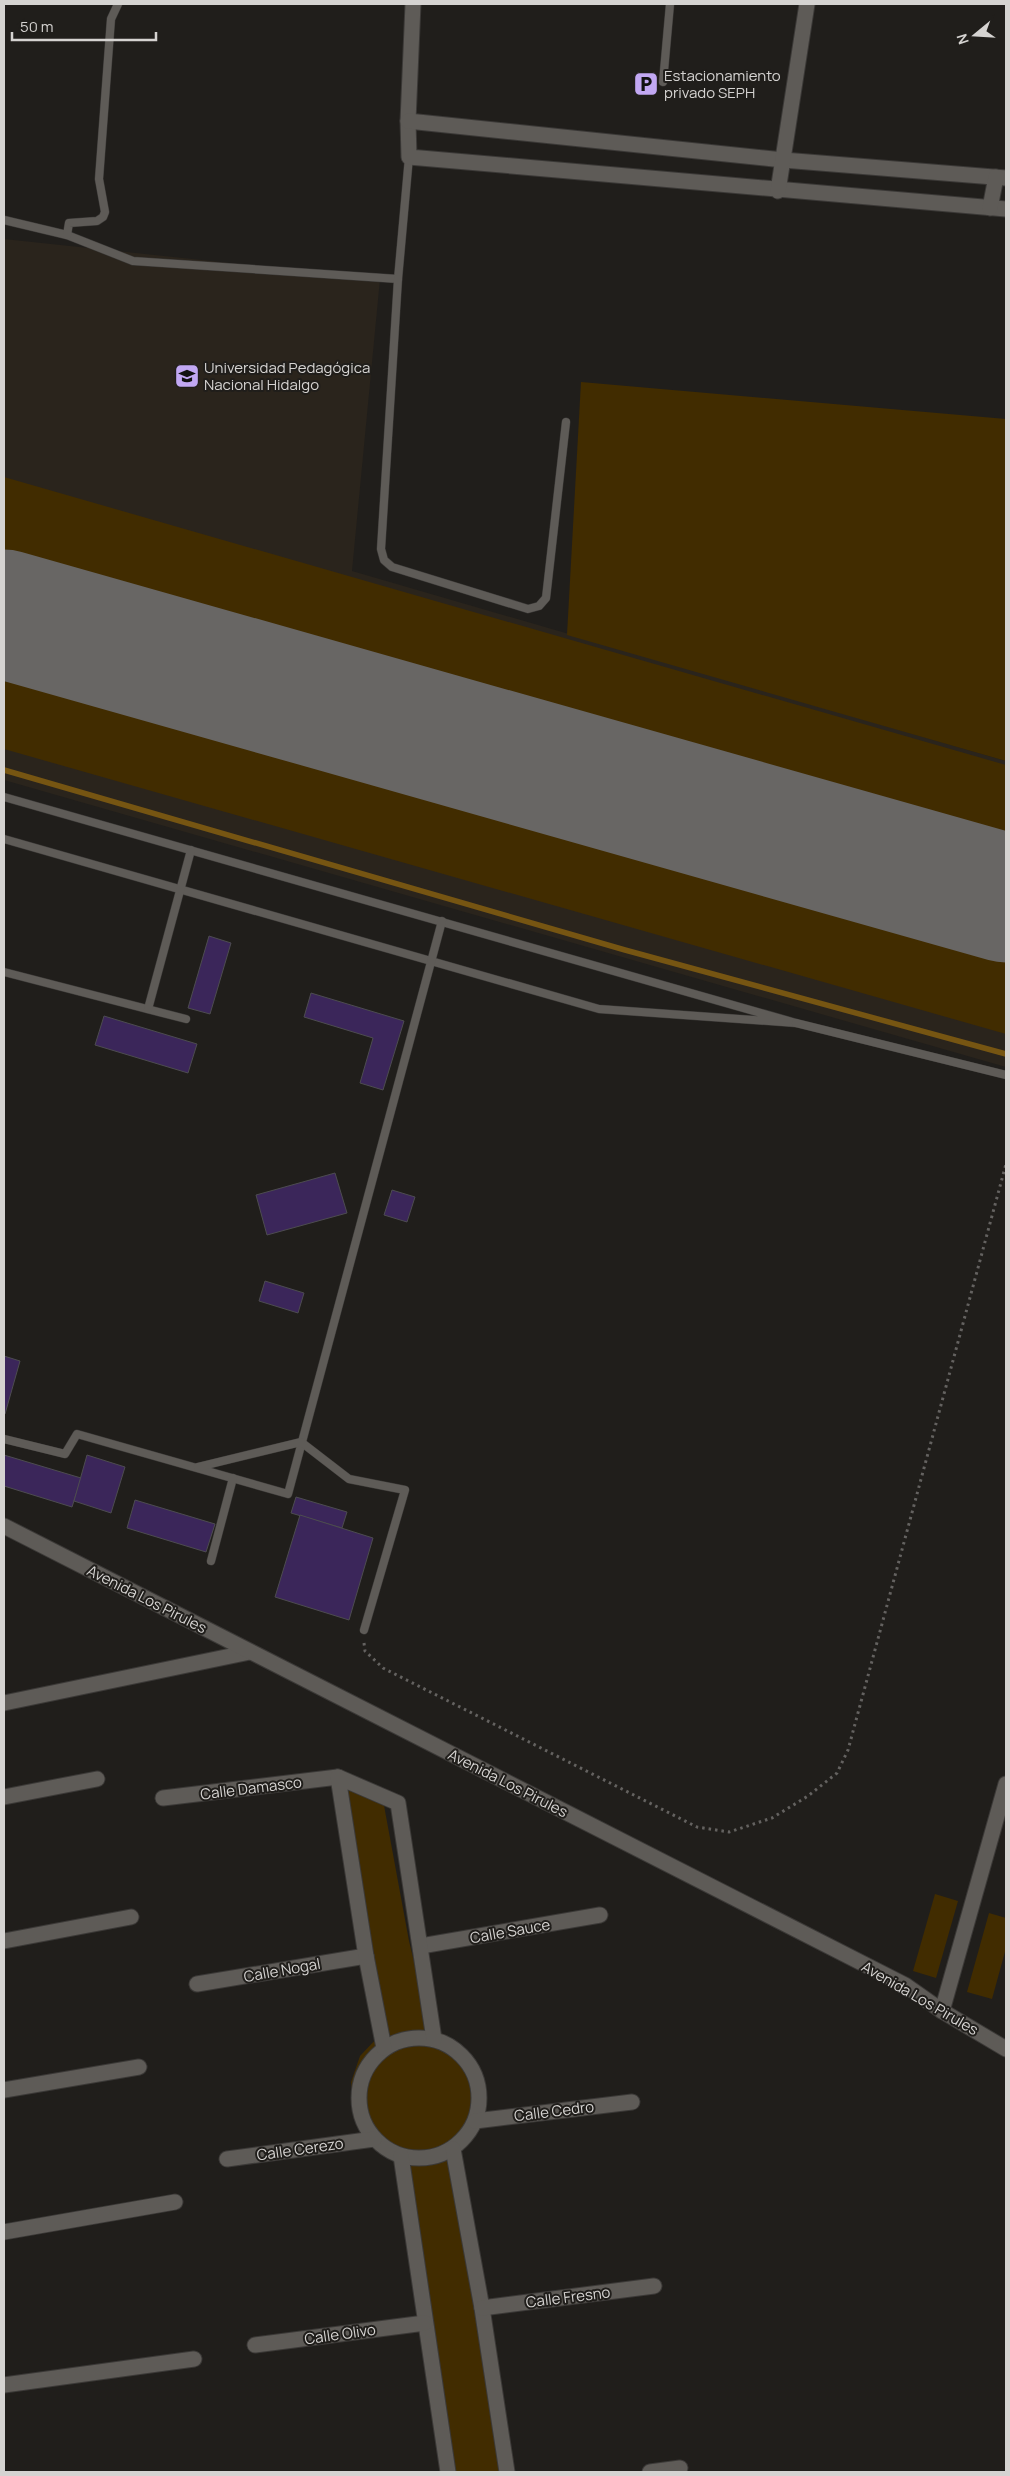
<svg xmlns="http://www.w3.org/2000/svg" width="1010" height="2476" font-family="Manrope,sans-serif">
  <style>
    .built { fill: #2a241c }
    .green { fill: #412c00 }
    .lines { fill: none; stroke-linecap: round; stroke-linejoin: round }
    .stream { stroke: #765512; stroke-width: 5.5 }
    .runway { stroke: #686664; stroke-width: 129 }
    .building { fill: #3b265a; stroke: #4d4c50 }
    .lane-casing { stroke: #3b3937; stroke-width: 9 }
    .street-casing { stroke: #3b3937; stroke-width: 17 }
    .secondary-casing { stroke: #3b3937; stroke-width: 17 }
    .path { stroke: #646260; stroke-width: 3; stroke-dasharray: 2.5 4; stroke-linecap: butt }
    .lane { stroke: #5e5b57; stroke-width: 8 }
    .street { stroke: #5e5b57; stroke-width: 15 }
    .secondary { stroke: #5e5b57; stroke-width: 15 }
    .labels { text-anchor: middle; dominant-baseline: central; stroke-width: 4; stroke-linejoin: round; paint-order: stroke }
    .poi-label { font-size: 15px; fill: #d5d3d1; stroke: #201e1b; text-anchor: start }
    .street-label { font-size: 15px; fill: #d5d3d1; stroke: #201e1b }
  </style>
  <rect width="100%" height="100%" fill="#201e1b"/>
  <polygon class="built" points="4,239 380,279 352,571 1006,761 1006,1067 4,780"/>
  <g class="green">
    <polygon points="581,382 1006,419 1006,761 567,635"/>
    <polygon points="4,477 1006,765 1006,859 4,575"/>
    <polygon points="4,652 1006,938 1006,1034 4,749"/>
    <path d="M343,1782L383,1800L409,1941L430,2028C437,2032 448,2035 454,2041C474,2057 483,2091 472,2115C466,2126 458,2134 450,2143L509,2472H449L426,2322L396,2151L367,2133L354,2109L351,2082L360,2056L378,2037Z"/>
    <polygon points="935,1894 958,1901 936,1978 913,1971"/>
    <polygon points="989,1913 1006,1918 1006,1948 992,1999 967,1992"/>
  </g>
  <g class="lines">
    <polyline class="stream" points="4,770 625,950 1006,1054"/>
    <polyline class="runway" points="4,614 1006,898"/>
  </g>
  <g class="building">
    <polygon points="209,936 231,943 210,1014 188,1008"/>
    <polygon points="311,993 404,1021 383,1090 360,1083 373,1038 304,1017"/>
    <polygon points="104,1016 197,1044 188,1073 95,1045"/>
    <polygon points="335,1173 347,1213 267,1235 256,1195"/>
    <polygon points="392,1190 415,1197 407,1222 384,1215"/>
    <polygon points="265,1281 304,1293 298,1313 259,1301"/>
    <polygon points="4,1356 20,1361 5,1414 4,1414"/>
    <polygon points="4,1455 81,1478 72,1507 4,1486"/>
    <polygon points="87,1455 125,1467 111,1513 74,1501"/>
    <polygon points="296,1497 347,1512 342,1528 291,1513"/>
    <polygon points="135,1500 215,1524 206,1552 127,1528"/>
    <polygon points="300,1515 373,1538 349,1620 275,1597"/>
  </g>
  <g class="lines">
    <defs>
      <g id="lane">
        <polyline points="663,82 670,4"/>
        <polyline points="4,220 67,235 133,261 398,279 409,157"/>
        <polyline points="67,235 69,223 97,221 103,217 105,212 99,179 111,19 118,4"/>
        <polyline points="398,279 381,549 384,560 392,567 528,609 539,606 546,598 566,422"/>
        <polyline points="4,797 796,1023 599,1009 4,839"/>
        <polyline points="4,972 186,1019"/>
        <polyline points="148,1009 191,850"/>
        <polyline points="796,1023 1006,1075"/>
        <polyline points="4,1439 65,1454 77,1434 288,1494 442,921"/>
        <polyline points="198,1467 301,1442 349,1479 405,1490 364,1630"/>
        <polyline points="211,1561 233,1478"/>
      </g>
      <g id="street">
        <polyline points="413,4 408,121 409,157 1006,209"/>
        <polyline points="408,121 783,160 1006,178"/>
        <polyline points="778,191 807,4"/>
        <polyline points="990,208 996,177"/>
        <polyline points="4,1703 250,1652"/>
        <polyline points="4,1797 97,1779"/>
        <polyline points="163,1798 338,1777"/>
        <polyline points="4,1941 131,1917"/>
        <polyline points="421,1946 600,1915"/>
        <polyline points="197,1984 366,1956"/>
        <polyline points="942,2011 1006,1784"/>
        <circle cx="419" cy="2098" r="60"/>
        <polyline points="384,2048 366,1956 338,1777 398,1803 434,2039"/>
        <polyline points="4,2090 139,2067"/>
        <polyline points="475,2121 632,2102"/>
        <polyline points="453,2149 482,2308 507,2472"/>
        <polyline points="401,2156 448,2472"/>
        <polyline points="227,2159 374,2139"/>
        <polyline points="4,2232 175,2202"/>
        <polyline points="482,2308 654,2286"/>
        <polyline points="255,2345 425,2323"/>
        <polyline points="4,2385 194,2359"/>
        <polyline points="650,2472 680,2468"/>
      </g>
      <polyline id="secondary" points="4,1526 905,1985 942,2011 1006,2049"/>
    </defs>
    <use href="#lane" class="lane-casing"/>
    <use href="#street" class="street-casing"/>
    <use href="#secondary" class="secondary-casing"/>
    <polyline class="path" points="364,1643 365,1651 383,1668 697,1827 729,1832 772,1818 808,1796 837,1773 848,1750 1006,1164"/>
    <use href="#lane" class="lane"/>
    <use href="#street" class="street"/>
    <use href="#secondary" class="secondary"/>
  </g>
  <defs>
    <symbol id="parking-square" viewBox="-11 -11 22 22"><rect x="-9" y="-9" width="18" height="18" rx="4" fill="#c2a8f3" stroke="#201e1b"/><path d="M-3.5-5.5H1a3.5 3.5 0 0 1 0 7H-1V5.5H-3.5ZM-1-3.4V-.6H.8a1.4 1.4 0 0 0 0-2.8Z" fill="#111"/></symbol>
    <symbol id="university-square" viewBox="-11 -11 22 22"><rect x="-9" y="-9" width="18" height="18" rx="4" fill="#c2a8f3" stroke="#201e1b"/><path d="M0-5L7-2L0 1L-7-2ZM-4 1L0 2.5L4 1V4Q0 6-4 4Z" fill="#111"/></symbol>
  </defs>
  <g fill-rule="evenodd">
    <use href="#parking-square" x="632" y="70" width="28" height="28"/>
    <use href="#university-square" x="173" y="362" width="28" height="28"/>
  </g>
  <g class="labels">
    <g class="poi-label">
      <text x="664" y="75">Estacionamiento<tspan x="664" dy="17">privado SEPH</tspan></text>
      <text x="204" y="367">Universidad Pedagógica<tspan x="204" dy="17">Nacional Hidalgo</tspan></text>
    </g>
    <g class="street-label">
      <text transform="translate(147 1599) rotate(27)">Avenida Los Pirules</text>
      <text transform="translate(508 1783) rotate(27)">Avenida Los Pirules</text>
      <text transform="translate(251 1788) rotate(-7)">Calle Damasco</text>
      <text transform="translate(510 1931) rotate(-10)">Calle Sauce</text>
      <text transform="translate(282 1970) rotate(-10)">Calle Nogal</text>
      <text transform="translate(920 1998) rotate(30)">Avenida Los Pirules</text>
      <text transform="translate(554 2111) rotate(-7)">Calle Cedro</text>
      <text transform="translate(300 2149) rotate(-8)">Calle Cerezo</text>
      <text transform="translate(568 2297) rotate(-7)">Calle Fresno</text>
      <text transform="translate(340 2334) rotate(-8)">Calle Olivo</text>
    </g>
  </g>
  <rect width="1010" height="2476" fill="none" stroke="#d5d3d1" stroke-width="10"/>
  <g transform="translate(975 35) rotate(252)" stroke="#201e1b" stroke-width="4" paint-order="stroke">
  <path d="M0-4L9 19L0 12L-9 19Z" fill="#d5d3d1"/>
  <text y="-8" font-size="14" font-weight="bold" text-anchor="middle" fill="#d5d3d1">N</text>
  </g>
  <path d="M12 32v8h144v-8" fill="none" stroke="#d5d3d1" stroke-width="2.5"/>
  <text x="20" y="32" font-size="15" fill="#d5d3d1" stroke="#201e1b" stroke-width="4" paint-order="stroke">50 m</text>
</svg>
